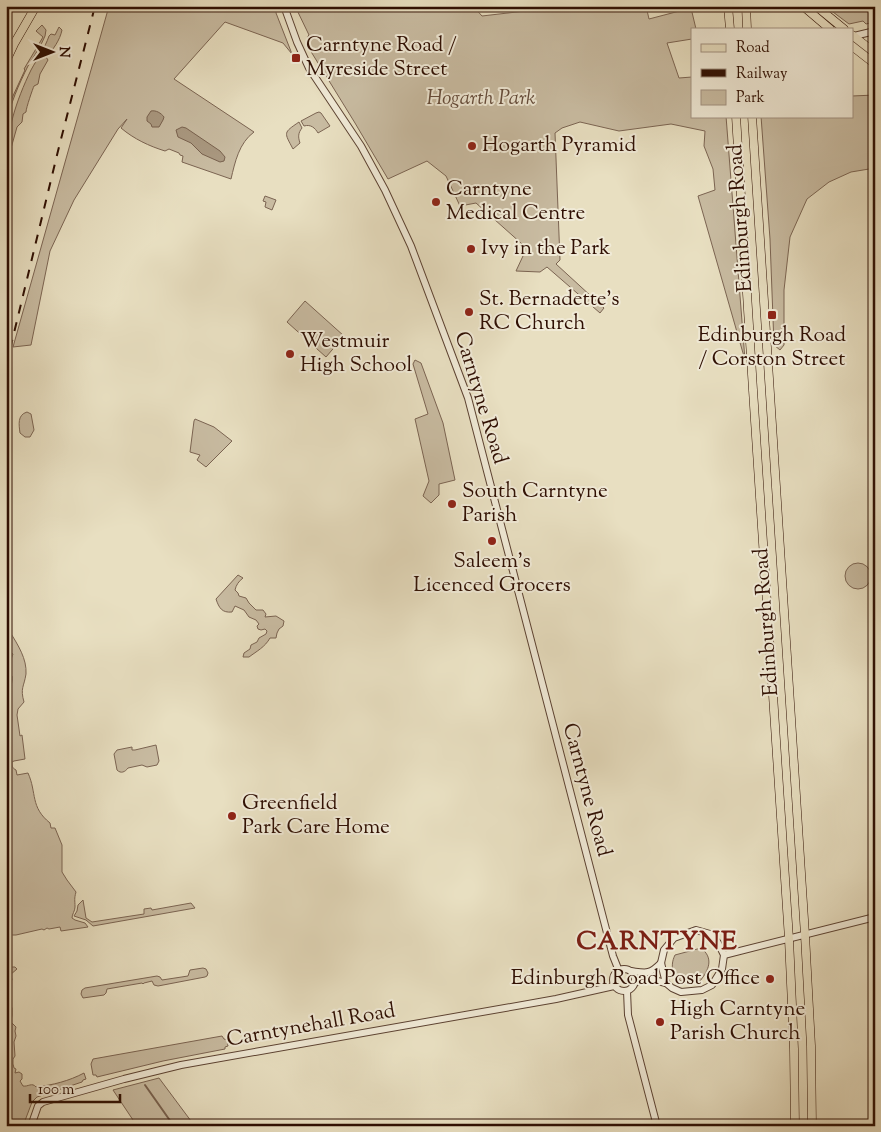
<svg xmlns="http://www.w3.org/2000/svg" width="881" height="1132" font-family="'Sorts Mill Goudy',serif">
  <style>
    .green { fill: #c8bba1; stroke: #7b6452 }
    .water { fill: #a99880; stroke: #78614e }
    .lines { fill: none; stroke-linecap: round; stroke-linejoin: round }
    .stream { stroke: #78614e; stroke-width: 2 }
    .minor-casing { stroke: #5c4232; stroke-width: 8 }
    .major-casing { stroke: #2e0e02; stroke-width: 9 }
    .minor { stroke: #f0ead7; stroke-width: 6 }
    .major { stroke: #e8dfc1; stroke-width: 8 }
    .rail { stroke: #2e0e02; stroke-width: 2; stroke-dasharray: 9 9; stroke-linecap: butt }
    .poi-dot { fill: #8f2418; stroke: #f0ead7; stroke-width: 2 }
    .labels { text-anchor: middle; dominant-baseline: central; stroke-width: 4; stroke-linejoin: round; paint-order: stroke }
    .poi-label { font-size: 21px; fill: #2e0e02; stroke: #f0ead7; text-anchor: start }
    .park-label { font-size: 21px; font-style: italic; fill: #644b3a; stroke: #f0ead7 }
    .street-label { font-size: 21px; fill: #2e0e02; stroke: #f0ead7 }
    .district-label { font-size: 26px; font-weight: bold; letter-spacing: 1px; fill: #7a1f14; stroke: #f0ead7 }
  </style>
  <rect width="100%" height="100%" fill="#e8dfc1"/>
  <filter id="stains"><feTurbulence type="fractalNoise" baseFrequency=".004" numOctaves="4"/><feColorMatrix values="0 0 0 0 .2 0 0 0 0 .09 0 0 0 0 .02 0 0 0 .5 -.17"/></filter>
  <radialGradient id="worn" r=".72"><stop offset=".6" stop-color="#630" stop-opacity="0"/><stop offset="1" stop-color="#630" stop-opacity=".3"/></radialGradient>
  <g class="green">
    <path d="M109,6H277L276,13L292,54L283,43L225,22L174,79L254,132C239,143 235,162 231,179L182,162L183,156L180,155L179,153L169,149L165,151C149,146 134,139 121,128L127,119L118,129L74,200L50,251L31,345L13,347Z"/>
    <polygon points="295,6 473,6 482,16 568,6 646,6 649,19 691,8 696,29 692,29 692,39 667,43 679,78 692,77 692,116 726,116 745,360 698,196 715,190 713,169 704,146 705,131 671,124 619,131 580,122 562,128 555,133 560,260 556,264 604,308 600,313 547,267 540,272 516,271 523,256 522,244 476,203 460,206 446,176 427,161 388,179 355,123 310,50 308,36 309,35"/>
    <polygon points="825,6 875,6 875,22 866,24 863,21 849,24"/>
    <path d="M42,25L46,30L45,36C41,46 34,56 28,66C19,84 10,104 6,125V111L25,70L24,69L43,37L36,31Z"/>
    <path d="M59,27L62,30C60,40 53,50 46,57L48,60L40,74L38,84C37,85 35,85 34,86C33,88 26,108 26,112L23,114L22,122L17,127L6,166C6,132 16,101 31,70C37,59 45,48 49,36L51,34L55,35Z"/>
    <polygon points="875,95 875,168 851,172 829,182 807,199 790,237 784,290 784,345 780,350 774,345 770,239 761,116 852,116 852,96"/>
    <path d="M319,112L321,113L330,126L318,133C315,128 311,124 304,126L301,121L316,113Z"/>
    <path d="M299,122L302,128C298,133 298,137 300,143L293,149C284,132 283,133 299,122Z"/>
    <polygon points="265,196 276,200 272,210 265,207 266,202 263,201"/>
    <polygon points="305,301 344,336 326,357 287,322"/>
    <polygon points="415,360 421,363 443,423 455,480 439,484 439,495 431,503 423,496 429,481 415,419 428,414 413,364"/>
    <path d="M27,412L31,414L34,430L30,437H25L20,433C19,425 17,415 27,412Z"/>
    <polygon points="195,419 214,427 232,441 206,467 197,460 200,455 190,452 194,421"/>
    <circle cx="858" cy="576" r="13"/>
    <path d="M238,575L243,578C239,581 236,585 235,590L238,593L239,596L246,598L249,603L256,610H263L266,614L265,617L276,616L284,621L283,626L279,629L277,633L276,638H270C265,647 257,651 249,657H243L244,653L250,649L251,645L257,642L259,638L266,634L267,631L265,629L261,630L258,629L257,626L259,624L256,620L249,617L244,610L235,606L232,612C222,613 219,608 216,599Z"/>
    <path d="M10,632C18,645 27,659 26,674C24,687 20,688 24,702L18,709L17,715L20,736L22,735L25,759L14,761L12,762C12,766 12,768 16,770L17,775L28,773C37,793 30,807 50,823L51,828H55L62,845V872L67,880L76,892C74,899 75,900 75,907C75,911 72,914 72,918L75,920L85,923L88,927L61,931L60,927L49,929L47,928L44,930L42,929L16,935H9L6,943V633Z"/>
    <path d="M156,745L159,761L157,765L147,767L142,765L128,768C125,772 121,774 117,770L114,754L117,750L132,747V750H135Z"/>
    <polygon points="83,900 86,918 92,922 144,914 144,909 151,908 152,910 191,903 195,908 93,926 86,920 74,916 77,911 78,905"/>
    <path d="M701,948C714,958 709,970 700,981C697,982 692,983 688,983C673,981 669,967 675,955Z"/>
    <path d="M6,950L7,954L6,959L8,962V965L10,967H15L17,969L10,975L12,979L11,983H9L8,987L10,989L9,1003L12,1008V1015L11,1022L16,1027L15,1031L16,1036L14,1042L15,1056L13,1059V1064L14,1068L16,1069L15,1073L19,1072L22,1074V1079L20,1081L23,1086C28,1087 32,1082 36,1087C53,1085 69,1081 84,1073L86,1079L83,1080L82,1082L37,1097L32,1102L23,1126H9V1116L7,1115Z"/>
    <polygon points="203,968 206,969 208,973 207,976 205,977 158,986 154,985 152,981 144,983 143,984 142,983 107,989 106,993 104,995 83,998 81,994 82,990 85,988 157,976 160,977 162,980 188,976 190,970"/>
    <polygon points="222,1036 224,1039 227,1040 228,1046 225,1047 225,1049 163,1061 97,1077 96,1075 93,1075 91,1064 93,1059"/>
    <polygon points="159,1078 191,1121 189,1126 137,1126 113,1090"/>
  </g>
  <g class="water">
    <path d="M151,111C156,110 161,113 164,117L163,120L159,127H152L151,124L147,121V117Z"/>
    <polygon points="182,127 186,128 220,151 225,157 224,161 220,162 202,154 191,143 178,137 176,130"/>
    <path d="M6,647L13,654L9,665L10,675L12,676C13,679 11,686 10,689L6,693Z"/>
  </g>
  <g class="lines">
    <polyline class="stream" points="145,1085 171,1122"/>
    <defs>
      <g id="minor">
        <polyline points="284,6 297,42 309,68 361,146 385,190 411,246 468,398 613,956 619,971"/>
        <polyline points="852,38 854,36 875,31"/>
        <polygon points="696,930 710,934 718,943 724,955 722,969 712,985 702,990 681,992 672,988 666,983 661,963 664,950 674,938"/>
        <polyline points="724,955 875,917"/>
        <circle cx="624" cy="980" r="11"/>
        <path d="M631,971C646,973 649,975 661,963"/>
        <polyline points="635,982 649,979 666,983"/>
        <polyline points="627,991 628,1015 657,1126"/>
        <polyline points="31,1126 38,1106 43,1102 124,1079 181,1065 556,999 614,986"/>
      </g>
      <g id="major">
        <polyline points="728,6 730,29"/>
        <polyline points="746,6 747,29"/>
        <polyline points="803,6 830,29"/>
        <polyline points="816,6 844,29"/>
        <polyline points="852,35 875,53"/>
        <polyline points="852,46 875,64"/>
        <polyline points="6,61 14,44 36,6"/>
        <polyline points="736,116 753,390 789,939 794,1049 795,1126"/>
        <polyline points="752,116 805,935 811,1046 812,1126"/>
      </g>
    </defs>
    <use href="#minor" class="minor-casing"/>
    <use href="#major" class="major-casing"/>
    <use href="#minor" class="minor"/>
    <use href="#major" class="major"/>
    <polyline class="rail" points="6,366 58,151 95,6"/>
  </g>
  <g class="poi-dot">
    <rect x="291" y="53" width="10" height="10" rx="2.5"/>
    <circle cx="472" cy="146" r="5"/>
    <circle cx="436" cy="202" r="5"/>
    <circle cx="471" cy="249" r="5"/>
    <circle cx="469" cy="312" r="5"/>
    <rect x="767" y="310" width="10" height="10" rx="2.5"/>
    <circle cx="290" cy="354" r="5"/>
    <circle cx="452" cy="504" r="5"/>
    <circle cx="492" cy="541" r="5"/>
    <circle cx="232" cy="816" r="5"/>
    <circle cx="770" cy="979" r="5"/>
    <circle cx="660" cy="1022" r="5"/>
  </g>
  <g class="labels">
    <g class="poi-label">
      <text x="306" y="46">Carntyne Road /<tspan x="306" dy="24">Myreside Street</tspan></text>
      <text x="482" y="146">Hogarth Pyramid</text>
      <text x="446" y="190">Carntyne<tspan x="446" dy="24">Medical Centre</tspan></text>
      <text x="481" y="249">Ivy in the Park</text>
      <text x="479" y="300">St. Bernadette's<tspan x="479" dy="24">RC Church</tspan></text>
      <text x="772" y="336" text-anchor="middle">Edinburgh Road<tspan x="772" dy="24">/ Corston Street</tspan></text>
      <text x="300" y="342">Westmuir<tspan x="300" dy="24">High School</tspan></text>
      <text x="462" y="492">South Carntyne<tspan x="462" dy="24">Parish</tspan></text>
      <text x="492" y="562" text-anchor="middle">Saleem's<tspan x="492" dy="24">Licenced Grocers</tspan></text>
      <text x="242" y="804">Greenfield<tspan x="242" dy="24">Park Care Home</tspan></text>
      <text x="760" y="979" text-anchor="end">Edinburgh Road Post Office</text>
      <text x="670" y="1010">High Carntyne<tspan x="670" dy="24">Parish Church</tspan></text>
    </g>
    <g class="park-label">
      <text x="481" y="99">Hogarth Park</text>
    </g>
    <g class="street-label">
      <text transform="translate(741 218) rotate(-94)">Edinburgh Road</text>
      <text transform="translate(480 398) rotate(73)">Carntyne Road</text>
      <text transform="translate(767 622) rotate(-94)">Edinburgh Road</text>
      <text transform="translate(586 790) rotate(75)">Carntyne Road</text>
      <text transform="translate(311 1026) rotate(-10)">Carntynehall Road</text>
    </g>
    <g class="district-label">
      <text x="657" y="942">CARNTYNE</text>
    </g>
  </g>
  <rect width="881" height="1132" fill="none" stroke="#e8dfc1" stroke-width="25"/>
  <rect x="8" y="8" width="866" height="1117" fill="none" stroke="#2e0e02" stroke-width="2.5"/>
  <rect x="12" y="12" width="856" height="1107" fill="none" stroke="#2e0e02"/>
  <rect x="691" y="28" width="162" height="90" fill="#f0ead7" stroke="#a29282"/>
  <rect x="701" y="44" width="25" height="8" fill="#e8dfc1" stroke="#a29282"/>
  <text x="736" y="52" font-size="15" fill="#2e0e02">Road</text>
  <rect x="701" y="69" width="25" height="8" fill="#2e0e02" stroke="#a29282"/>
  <text x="736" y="78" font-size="15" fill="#2e0e02">Railway</text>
  <rect x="701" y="90" width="25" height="15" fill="#c8bba1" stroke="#a29282"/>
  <text x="736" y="102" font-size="15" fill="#2e0e02">Park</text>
  <g transform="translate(52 52) rotate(90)" stroke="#f0ead7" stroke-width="4" paint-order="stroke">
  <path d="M0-4L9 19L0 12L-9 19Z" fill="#2e0e02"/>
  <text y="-8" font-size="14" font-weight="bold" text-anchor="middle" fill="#2e0e02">N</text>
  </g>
  <path d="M30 1094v8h90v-8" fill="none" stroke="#2e0e02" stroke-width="2.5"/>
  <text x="38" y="1094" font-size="15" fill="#2e0e02" stroke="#f0ead7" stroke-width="4" paint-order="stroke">100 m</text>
  <rect width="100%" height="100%" filter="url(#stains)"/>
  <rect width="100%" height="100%" fill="url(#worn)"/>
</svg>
